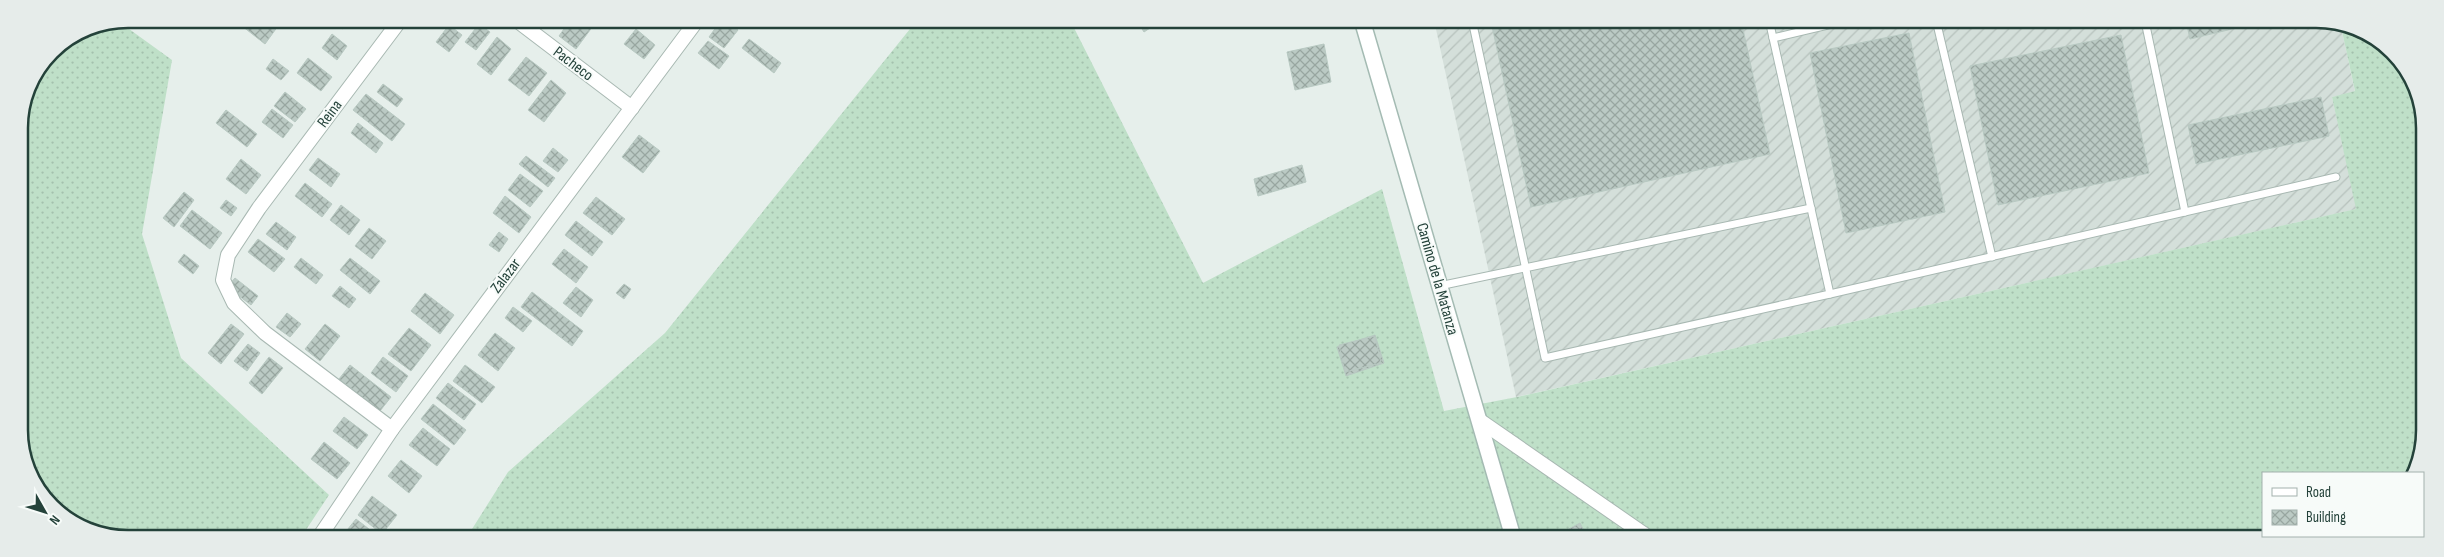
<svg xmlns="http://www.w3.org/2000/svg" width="2444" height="557" font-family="'Sofia Sans Condensed',sans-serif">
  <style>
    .industrial { fill: url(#industrial-furrows) }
    .grass { fill: url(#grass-dots) }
    .building { fill: url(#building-cross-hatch); stroke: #b8c9c2 }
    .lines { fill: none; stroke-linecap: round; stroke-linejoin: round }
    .lane-casing { stroke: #a8b8b2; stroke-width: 9 }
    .street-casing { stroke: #a8b8b2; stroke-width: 16 }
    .secondary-casing { stroke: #a4bbb3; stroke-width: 18 }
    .lane { stroke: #fff; stroke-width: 7 }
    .street { stroke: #fff; stroke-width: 14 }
    .secondary { stroke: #fff; stroke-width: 15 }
    .labels { text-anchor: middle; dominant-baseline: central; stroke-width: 4; stroke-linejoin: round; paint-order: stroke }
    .street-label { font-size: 16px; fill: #24423a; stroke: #f7fbf9 }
    .rim { fill: none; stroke: #24423a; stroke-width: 2.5 }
  </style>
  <defs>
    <pattern id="industrial-furrows" width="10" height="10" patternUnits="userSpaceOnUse" patternTransform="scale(1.25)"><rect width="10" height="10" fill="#d4dfda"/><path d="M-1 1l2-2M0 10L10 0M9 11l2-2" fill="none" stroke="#b6c1bc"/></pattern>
    <pattern id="grass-dots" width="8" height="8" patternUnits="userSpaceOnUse" patternTransform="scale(1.25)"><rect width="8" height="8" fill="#bfe0c8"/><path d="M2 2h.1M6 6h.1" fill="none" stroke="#a4c1ad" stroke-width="1.8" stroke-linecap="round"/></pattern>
    <pattern id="building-cross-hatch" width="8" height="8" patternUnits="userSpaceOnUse" patternTransform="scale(1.25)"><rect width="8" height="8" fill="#bbcac4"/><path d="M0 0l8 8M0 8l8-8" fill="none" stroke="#98a6a0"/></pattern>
  </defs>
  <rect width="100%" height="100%" fill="#e6efeb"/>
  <polygon class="industrial" points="1434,20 2337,21 2340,22 2355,92 2332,97 2357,209 1516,397"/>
  <g class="grass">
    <polygon points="918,19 1070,20 1203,283 1382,189 1444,411 1517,397 2356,209 2332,97 2355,91 2340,22 2393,51 2423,106 2423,450 2410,473 2263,473 2263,536 2328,536 2323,538 467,537 508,472 665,333"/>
    <polygon points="118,21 172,60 142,234 181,358 329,495 302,536 107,536 51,506 21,451 19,121 27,86 51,51 86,27"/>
  </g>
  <g class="building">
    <polygon points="248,19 270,19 278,26 265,44 242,26"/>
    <polygon points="330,19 351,19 343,29"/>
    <polygon points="426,19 442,19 436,27"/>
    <polygon points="542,19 561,19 554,29"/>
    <polygon points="571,19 584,19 593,26 576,49 559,36"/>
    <polygon points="722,19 738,30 724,48 709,37"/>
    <polygon points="1139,20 1162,20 1144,32 1137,21"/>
    <polygon points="1518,20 1741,20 1770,154 1531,207 1492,26"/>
    <polygon points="2186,21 2266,21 2190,39"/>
    <polygon points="479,24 490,32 476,50 465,42"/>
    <polygon points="449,25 462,35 449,52 436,42"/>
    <polygon points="636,29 655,45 644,59 624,44"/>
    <polygon points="1909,33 1945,212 1846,233 1810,53"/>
    <polygon points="332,34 347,46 337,60 322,48"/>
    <polygon points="2121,35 2149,173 1998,205 1970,66"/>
    <polygon points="497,37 511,49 491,75 477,64"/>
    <polygon points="749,39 781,63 774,73 742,48"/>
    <polygon points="708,41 729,56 719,69 698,53"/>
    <polygon points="1324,44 1331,82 1295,90 1287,52"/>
    <polygon points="526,57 547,73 529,96 508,80"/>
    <polygon points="308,58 332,77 321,91 297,73"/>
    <polygon points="273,59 289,71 281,80 266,69"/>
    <polygon points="551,80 566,93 544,122 528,110"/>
    <polygon points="383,84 403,99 397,107 377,92"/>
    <polygon points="285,92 306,109 295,122 274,106"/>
    <polygon points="366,94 405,124 392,141 353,110"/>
    <polygon points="2321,97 2329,136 2196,164 2188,125"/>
    <polygon points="272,109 293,125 283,138 262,122"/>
    <polygon points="226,110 257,134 247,147 216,123"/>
    <polygon points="358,123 383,143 376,153 351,133"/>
    <polygon points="639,135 660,151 643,173 622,157"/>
    <polygon points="553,148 568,160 558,172 543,161"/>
    <polygon points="526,156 555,178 548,187 519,164"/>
    <polygon points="318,158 340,174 331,187 309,170"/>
    <polygon points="241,159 261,175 246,194 226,179"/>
    <polygon points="1302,165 1306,182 1258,196 1254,179"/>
    <polygon points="520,174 543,191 530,207 508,190"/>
    <polygon points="305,183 332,204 322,217 295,196"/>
    <polygon points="184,192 194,200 174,227 163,218"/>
    <polygon points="505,196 531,217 519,233 493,213"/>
    <polygon points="596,197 625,219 612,235 583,213"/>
    <polygon points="226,200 237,208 231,216 220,208"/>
    <polygon points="341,205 360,220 349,235 330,220"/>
    <polygon points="192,210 222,233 210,249 180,226"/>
    <polygon points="576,221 603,242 592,256 565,235"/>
    <polygon points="276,222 296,237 287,250 266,234"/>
    <polygon points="369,228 386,241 372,259 355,246"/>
    <polygon points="499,232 508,239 499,252 489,245"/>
    <polygon points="258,239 285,259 274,272 248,252"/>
    <polygon points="564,249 588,267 576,283 552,264"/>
    <polygon points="184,254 199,266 193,274 178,262"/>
    <polygon points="301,258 323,275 316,284 294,267"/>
    <polygon points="350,258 380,281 370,294 340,270"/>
    <polygon points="235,278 258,296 251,305 227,287"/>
    <polygon points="624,284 631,289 624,299 616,293"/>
    <polygon points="340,286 356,299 349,308 332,296"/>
    <polygon points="576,287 593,300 581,317 563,303"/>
    <polygon points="532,292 583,331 572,346 521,307"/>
    <polygon points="425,293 454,315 440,334 411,311"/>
    <polygon points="513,307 532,321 523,332 505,318"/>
    <polygon points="287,313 301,324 290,337 276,327"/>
    <polygon points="231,324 244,334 221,364 208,353"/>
    <polygon points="325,324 340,336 320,361 305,349"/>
    <polygon points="409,328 431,345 411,371 388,354"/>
    <polygon points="495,333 515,348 498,371 478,355"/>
    <polygon points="1375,335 1384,363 1346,376 1337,347"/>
    <polygon points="1375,336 1381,363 1345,372 1339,345"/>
    <polygon points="248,344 260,353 247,371 234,361"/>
    <polygon points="269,357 283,368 262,394 249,383"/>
    <polygon points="383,357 408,376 396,392 371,373"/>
    <polygon points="350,365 391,397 380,411 339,379"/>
    <polygon points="465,365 495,387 482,403 453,381"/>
    <polygon points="448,383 476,404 464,420 436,398"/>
    <polygon points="433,404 466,430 454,445 421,419"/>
    <polygon points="344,417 368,435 357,449 333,431"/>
    <polygon points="423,428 450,449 437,466 409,445"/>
    <polygon points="324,442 350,463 337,479 311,459"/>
    <polygon points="401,460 422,476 409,493 388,476"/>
    <polygon points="372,496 397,515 382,534 358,515"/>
    <polygon points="356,519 378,536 345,536 343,535"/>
    <polygon points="1580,523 1586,535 1582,537 1554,537"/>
  </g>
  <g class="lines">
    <defs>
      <g id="lane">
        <polyline points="1472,20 1545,358 1830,294"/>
        <polyline points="1769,20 1830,294 2336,177"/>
        <polyline points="1936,20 1992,257"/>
        <polyline points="2145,21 2185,212"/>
        <polyline points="1773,38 1849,20"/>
        <polyline points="1439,286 1811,208"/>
      </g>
      <g id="street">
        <polyline points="515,19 632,108"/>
        <polyline points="1479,420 1648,537"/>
        <polyline points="392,429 265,333 234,303 223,280 228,255 259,208 401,19"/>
        <polyline points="320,536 392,429 698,19"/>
      </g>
      <polyline id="secondary" points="1362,20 1513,537"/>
    </defs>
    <use href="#lane" class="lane-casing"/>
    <use href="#street" class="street-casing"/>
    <use href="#secondary" class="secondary-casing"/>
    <use href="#lane" class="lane"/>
    <use href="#street" class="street"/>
    <use href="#secondary" class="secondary"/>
  </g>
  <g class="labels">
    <g class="street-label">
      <text transform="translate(573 64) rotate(37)">Pacheco</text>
      <text transform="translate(330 114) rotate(-53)">Reina</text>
      <text transform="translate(506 276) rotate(-53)">Zalazar</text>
      <text transform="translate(1437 279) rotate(74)">Camino de la Matanza</text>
    </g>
  </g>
  <path d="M0 0H2444V557H0ZM128 28H2316A100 100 0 0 1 2416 128V430A100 100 0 0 1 2316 530H128A100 100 0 0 1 28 430V128A100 100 0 0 1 128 28Z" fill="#e6ecea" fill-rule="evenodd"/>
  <path class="rim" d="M128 28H2316A100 100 0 0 1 2416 128V430A100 100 0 0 1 2316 530H128A100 100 0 0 1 28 430V128A100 100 0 0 1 128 28Z"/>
  <rect x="2262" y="472" width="162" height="65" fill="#f7fbf9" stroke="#a3b1ad"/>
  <rect x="2272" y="488" width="25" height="8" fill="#ffffff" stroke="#a3b1ad"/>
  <text x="2306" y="497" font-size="15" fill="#24423a">Road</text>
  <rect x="2272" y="510" width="25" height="15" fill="url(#building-cross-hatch)" stroke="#a3b1ad"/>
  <text x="2306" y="522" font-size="15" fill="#24423a">Building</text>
  <g transform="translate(45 512) rotate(129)" stroke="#f7fbf9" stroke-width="4" paint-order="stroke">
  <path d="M0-4L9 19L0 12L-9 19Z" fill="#24423a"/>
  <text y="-8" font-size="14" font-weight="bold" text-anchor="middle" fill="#24423a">N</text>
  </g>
</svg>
